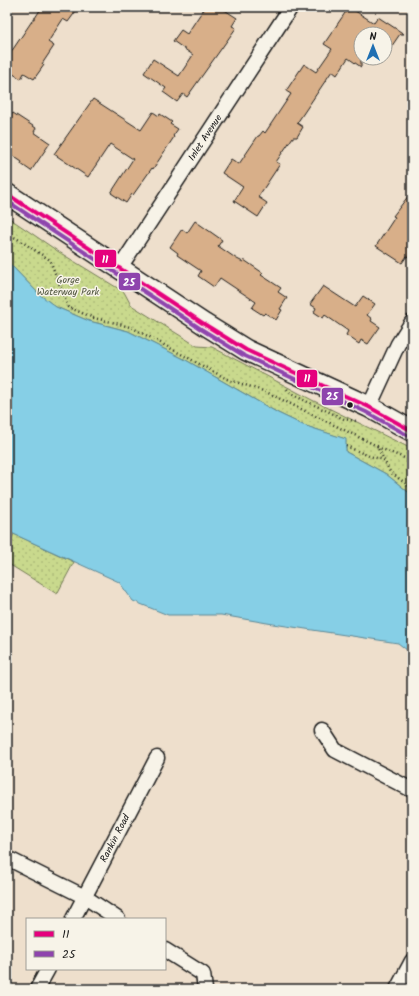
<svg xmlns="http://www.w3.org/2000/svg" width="419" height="996" font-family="Kalam,sans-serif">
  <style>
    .park { fill: url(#park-dots); stroke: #727a54 }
    .water { fill: #86cfe6; stroke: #5c8795 }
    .building { fill: #d8af89; stroke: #1c1c1c }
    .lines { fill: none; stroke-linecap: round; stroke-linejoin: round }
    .street-casing { stroke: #1c1c1c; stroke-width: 17 }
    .secondary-casing { stroke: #1c1c1c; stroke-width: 23 }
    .path { stroke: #1c1c1c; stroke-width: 2.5; stroke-dasharray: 1 3; stroke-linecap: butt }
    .street { stroke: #f7f3e8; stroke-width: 14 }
    .secondary { stroke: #f7f3e8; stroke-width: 20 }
    .bus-1-casing { stroke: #f7f3e8; stroke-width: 7 }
    .bus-2-casing { stroke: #f7f3e8; stroke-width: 7 }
    .bus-1 { stroke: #e5007d; stroke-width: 4 }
    .bus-2 { stroke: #8e44ad; stroke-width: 4 }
    .bus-dot { fill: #1c1c1c; stroke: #f7f3e8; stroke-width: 1.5 }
    .labels { text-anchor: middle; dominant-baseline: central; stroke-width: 3; stroke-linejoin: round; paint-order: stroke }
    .street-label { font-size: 10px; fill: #1c1c1c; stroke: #f7f3e8 }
    .park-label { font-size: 10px; fill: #50553e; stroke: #f7f3e8 }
    .line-badge { stroke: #f7f3e8; stroke-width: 1.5 }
    .badge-label { font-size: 11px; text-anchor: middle; font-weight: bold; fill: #fff }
  </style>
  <defs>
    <pattern id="park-dots" width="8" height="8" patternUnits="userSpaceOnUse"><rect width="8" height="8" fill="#c9d98d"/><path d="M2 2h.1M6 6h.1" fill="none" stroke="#acba79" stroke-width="1.8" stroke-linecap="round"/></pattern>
  </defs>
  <rect width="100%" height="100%" fill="#eedfcc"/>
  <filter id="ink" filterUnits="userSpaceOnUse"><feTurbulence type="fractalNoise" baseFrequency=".025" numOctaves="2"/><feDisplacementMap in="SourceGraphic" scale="8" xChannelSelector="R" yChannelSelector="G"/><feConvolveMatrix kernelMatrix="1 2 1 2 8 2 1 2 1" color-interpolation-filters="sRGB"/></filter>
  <g filter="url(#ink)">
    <g class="park">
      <polygon points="7,215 12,220 59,252 124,292 131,305 197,346 212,347 312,400 412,449 412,495 386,474 346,452 345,439 303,425 278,413 184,359 128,331 89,321 56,307 39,294 7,261"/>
      <polygon points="14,534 74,562 57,594 7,563 7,547"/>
    </g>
    <polygon class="water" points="7,261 39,294 56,307 89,321 128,331 184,359 278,413 303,425 346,439 346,452 386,474 412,495 412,654 398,643 273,624 221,615 168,615 133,601 119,582 7,531"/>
    <g class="building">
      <polygon points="42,7 79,7 68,22 63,19 48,42 54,46 42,64 44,65 34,79 24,73 21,79 7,70 7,58 34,18 35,18"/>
      <polygon points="205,7 220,7 237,18 232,26 236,28 187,97 183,94 177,102 163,92 166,88 144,73 153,59 179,76 193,55 173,41 181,30 187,34"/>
      <polygon points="349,7 374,23 378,17 404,34 400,34 385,56 385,34 361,34 361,67 348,58 337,75 332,71 297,123 303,127 297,137 293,137 276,162 280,164 258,197 267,203 258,217 234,201 243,187 222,173 231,159 239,164 258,136 259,136 263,131 265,133 291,94 286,91 304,64 316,72 332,49 324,44"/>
      <polygon points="93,99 141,130 153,112 159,116 160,114 172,122 170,124 178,129 173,136 174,137 153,169 152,168 133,195 132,194 126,203 111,193 133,159 110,144 88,177 54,154"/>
      <polygon points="13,113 36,128 34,132 50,143 31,171 21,164 22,162 7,152 7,121"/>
      <polygon points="412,191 412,259 407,256 402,263 376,246 395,217 393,216"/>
      <polygon points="195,221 222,240 218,246 237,259 243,262 244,260 263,273 261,275 281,288 278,292 287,298 280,309 282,310 276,320 265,313 263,315 252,308 256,302 220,278 214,287 198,276 201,271 177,255 178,253 170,247 182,229 187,233"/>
      <polygon points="323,286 355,307 363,296 375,304 367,315 372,319 371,321 380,327 368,344 361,340 359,344 346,335 348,331 325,315 323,318 314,312 316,308 310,304"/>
    </g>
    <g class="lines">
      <defs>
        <g id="street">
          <path id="s1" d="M119,269L291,7"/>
          <polyline points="369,407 398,344 412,322"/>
          <polyline points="322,730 335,750 412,790"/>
          <polyline points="7,858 85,897 118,919"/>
          <path id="s2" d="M73,919L157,758"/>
          <polyline points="165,950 203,974 205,989"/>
          <polyline points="37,989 48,969"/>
          <polyline points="397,989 412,961"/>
        </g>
        <polyline id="secondary" points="7,194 204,324 246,350 369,407 412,431"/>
      </defs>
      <use href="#street" class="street-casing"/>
      <use href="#secondary" class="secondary-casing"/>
      <g class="path">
        <polyline points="7,234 16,238 50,260 68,307 94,318 116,323 133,328 227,379 266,392 377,446 390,472 412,488"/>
        <polyline points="287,389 291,394 344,419 356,421"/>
        <polyline points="346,446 369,456 384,460"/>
        <polyline points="377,447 412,461"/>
      </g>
      <use href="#street" class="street"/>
      <use href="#secondary" class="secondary"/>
      <defs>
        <polyline id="bus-1" points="7,194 204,324 246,350 369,407 412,431"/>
        <polyline id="bus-2" points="7,201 201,329 243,355 366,412 409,436"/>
      </defs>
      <use href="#bus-1" class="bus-1-casing"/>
      <use href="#bus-2" class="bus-2-casing"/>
      <use href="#bus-1" class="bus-1"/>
      <use href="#bus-2" class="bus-2"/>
    </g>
  </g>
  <circle class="bus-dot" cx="350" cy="405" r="3.5"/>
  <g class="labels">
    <g class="street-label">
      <text stroke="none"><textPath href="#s1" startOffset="157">Inlet Avenue</textPath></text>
      <text stroke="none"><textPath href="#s2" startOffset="91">Rankin Road</textPath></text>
    </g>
    <g class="park-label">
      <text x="68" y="280">Gorge<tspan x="68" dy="12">Waterway Park</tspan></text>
    </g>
  </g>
  <g class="line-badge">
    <rect x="94" y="249" width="23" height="19" rx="4" fill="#e5007d"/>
    <rect x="118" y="272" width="23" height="19" rx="4" fill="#8e44ad"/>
    <rect x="296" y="369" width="22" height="19" rx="4" fill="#e5007d"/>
    <rect x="321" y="387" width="23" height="19" rx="4" fill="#8e44ad"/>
  </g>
  <g class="badge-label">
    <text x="105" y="263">11</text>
    <text x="129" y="286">25</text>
    <text x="307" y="382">11</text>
    <text x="332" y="400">25</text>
  </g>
  <rect width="419" height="996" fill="none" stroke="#f7f3e8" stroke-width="24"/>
  <rect x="12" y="12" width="395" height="972" fill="none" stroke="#1c1c1c" stroke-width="1.5" filter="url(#ink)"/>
  <rect x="26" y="918" width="140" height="52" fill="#f7f3e8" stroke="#9f9d96"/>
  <rect x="34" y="931" width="20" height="6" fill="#e5007d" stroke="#9f9d96"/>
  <text x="62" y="938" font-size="12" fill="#1c1c1c">11</text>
  <rect x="34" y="951" width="20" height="6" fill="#8e44ad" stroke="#9f9d96"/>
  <text x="62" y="958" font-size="12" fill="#1c1c1c">25</text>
  <g transform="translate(373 46)"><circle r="19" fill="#f7f3e8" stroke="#9f9d96"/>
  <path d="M0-3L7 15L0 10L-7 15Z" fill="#1f6fb2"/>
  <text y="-6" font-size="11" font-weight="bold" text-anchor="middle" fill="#1c1c1c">N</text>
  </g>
</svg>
